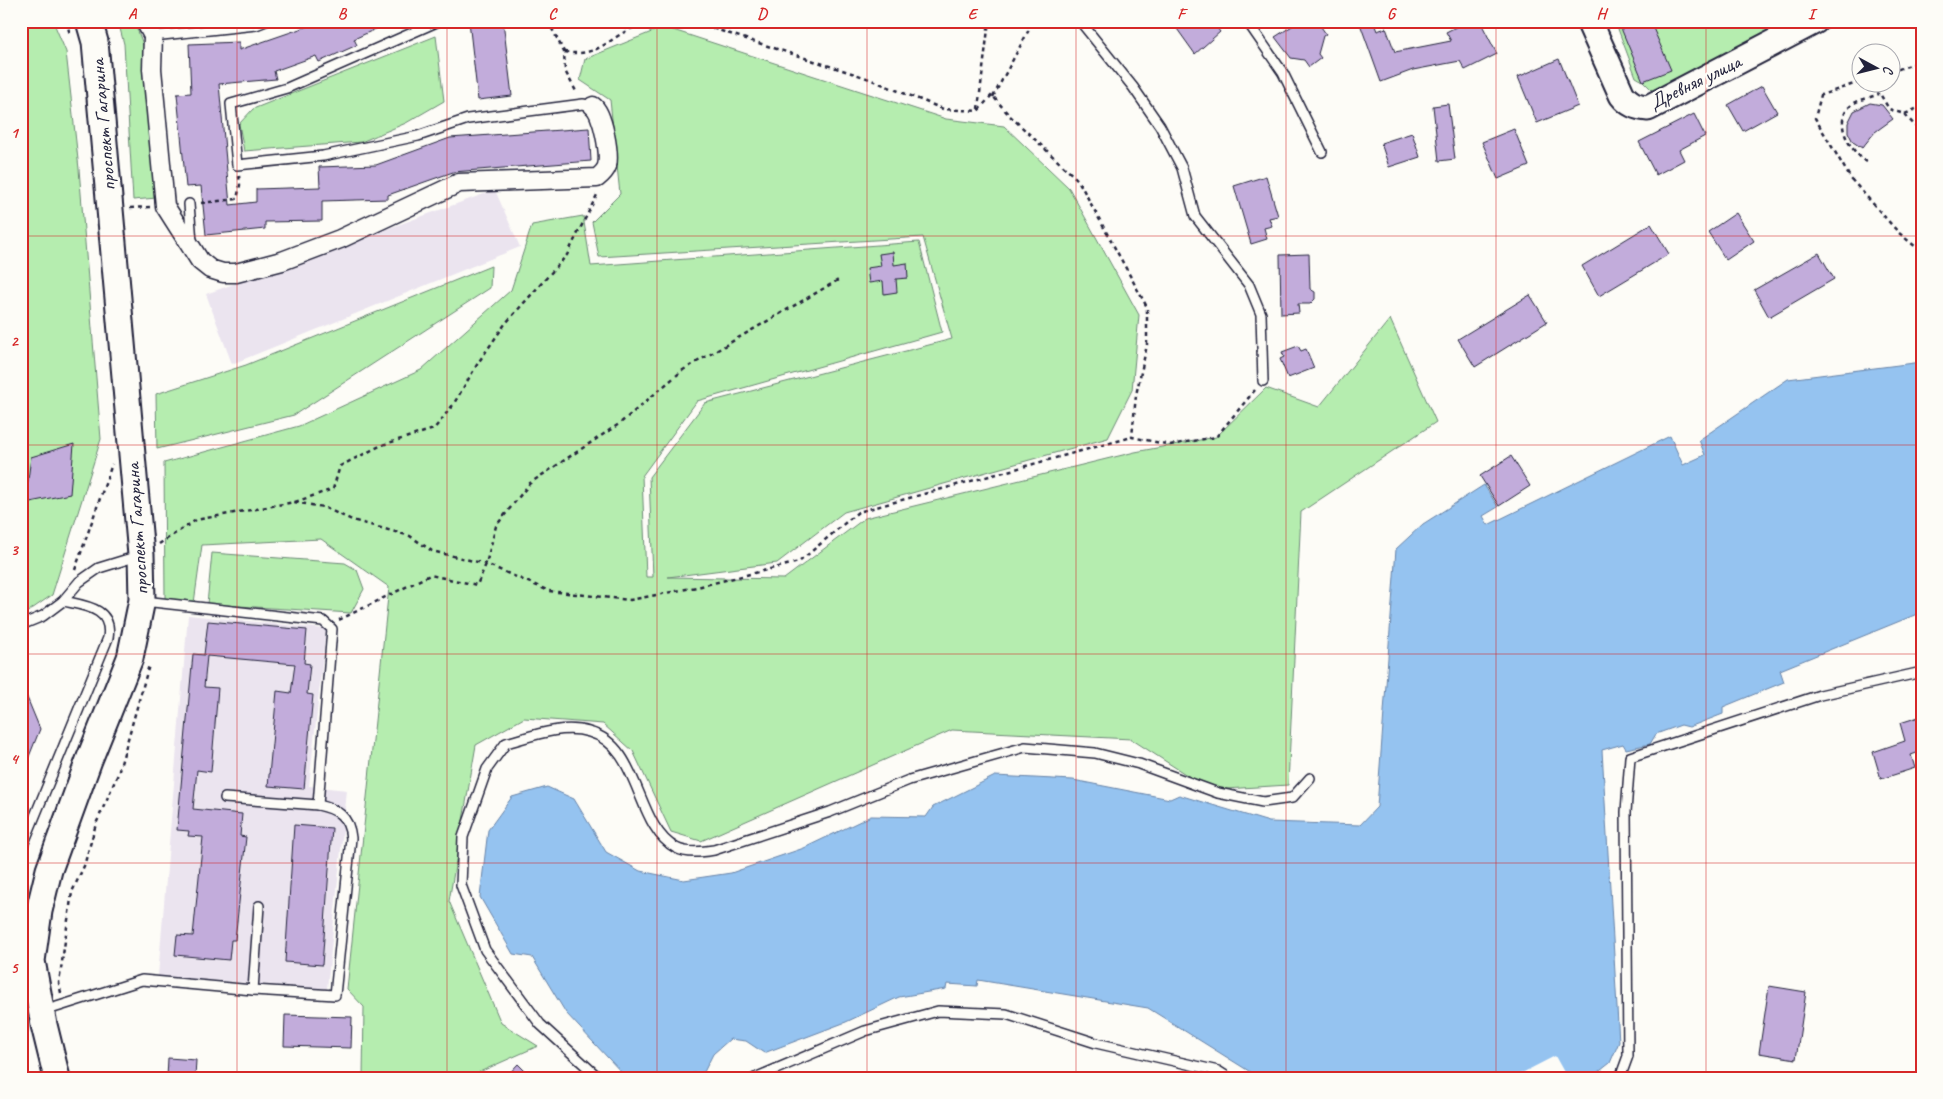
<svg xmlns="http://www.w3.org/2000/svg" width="1943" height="1099" font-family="Caveat,sans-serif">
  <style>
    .built { fill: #ebe4ef }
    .green { fill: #b5edaf; stroke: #6c8875 }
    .water { fill: #95c3f0; stroke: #6783a8 }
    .pier { fill: #fdfcf7 }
    .building { fill: #c2acdb; stroke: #22223b }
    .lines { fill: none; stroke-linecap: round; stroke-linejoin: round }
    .lane-casing { stroke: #22223b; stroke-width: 12 }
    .street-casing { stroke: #22223b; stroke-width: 21 }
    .secondary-casing { stroke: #22223b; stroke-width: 29 }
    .path { stroke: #22223b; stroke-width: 2.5; stroke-dasharray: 4 4; stroke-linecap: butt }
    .lane { stroke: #fdfcf7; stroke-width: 9 }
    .street { stroke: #fdfcf7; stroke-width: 18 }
    .secondary { stroke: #fdfcf7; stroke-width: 25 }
    .grid { fill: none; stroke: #d62828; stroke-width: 1; stroke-opacity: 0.55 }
    .labels { text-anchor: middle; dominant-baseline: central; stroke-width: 4.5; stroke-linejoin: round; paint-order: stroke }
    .street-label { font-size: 20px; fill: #22223b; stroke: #fdfcf7 }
    .neatline { fill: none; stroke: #d62828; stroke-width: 2 }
    .grid-label { font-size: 16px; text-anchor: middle; font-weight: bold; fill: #d62828 }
  </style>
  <rect width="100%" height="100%" fill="#fdfcf7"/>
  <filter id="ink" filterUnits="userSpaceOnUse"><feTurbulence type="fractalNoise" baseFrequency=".02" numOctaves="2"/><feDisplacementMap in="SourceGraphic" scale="10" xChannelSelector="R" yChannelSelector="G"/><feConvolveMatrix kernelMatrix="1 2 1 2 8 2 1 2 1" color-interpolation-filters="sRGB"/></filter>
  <g filter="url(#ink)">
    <g class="built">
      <polygon points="495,190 520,247 232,364 206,294"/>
      <polygon points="188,615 326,629 309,786 347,790 327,989 158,976"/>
    </g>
    <g class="green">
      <polygon points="21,21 53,21 66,52 79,169 101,439 52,595 26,613 21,595"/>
      <polygon points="118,21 134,21 144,47 157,198 133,200 124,44"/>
      <polygon points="1615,21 1790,21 1658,96 1643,81 1636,77"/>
      <polygon points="664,27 946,119 1004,126 1069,188 1139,315 1132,390 1108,438 844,512 777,563 668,577 784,579 865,518 1135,452 1216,437 1266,388 1319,407 1390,319 1436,422 1301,512 1288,785 1210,790 1131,739 952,730 701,841 671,832 633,751 603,724 524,718 476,745 449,901 501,1023 538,1046 466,1078 363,1078 364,1007 347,989 389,587 321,539 202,545 194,603 165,599 164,463 299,426 421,370 511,290 532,225 583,216 591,266 919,242 942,332 697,401 642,476 646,577 653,577 649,477 705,403 952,339 923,237 599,257 592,222 620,194 610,100 580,80 585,59"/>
      <polygon points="436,36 444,101 406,123 361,142 244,151 239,124 253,109"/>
      <polygon points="491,266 490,288 294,415 157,449 156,394 246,365"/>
      <polygon points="212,553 345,563 357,570 364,589 351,613 207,604"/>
    </g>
    <polygon class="water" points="1922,362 1922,612 1780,670 1784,682 1723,707 1723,714 1689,727 1681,725 1656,734 1650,744 1626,749 1623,744 1602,750 1619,1042 1610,1063 1591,1078 1260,1078 1148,1008 978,980 977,986 947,984 946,989 899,997 846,1022 764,1053 746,1041 730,1039 713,1054 704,1072 654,1078 623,1074 566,1013 532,957 513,954 480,897 488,830 512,797 547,787 574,799 606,852 640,871 684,880 731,873 804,848 871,816 926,817 933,807 995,776 1073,780 1170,799 1179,795 1269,822 1360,825 1377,807 1396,549 1423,524 1484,485 1498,507 1483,516 1488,525 1670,436 1683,465 1705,455 1699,440 1788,379"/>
    <polygon class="pier" points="1555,1056 1565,1074 1558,1078 1512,1078"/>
    <g class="building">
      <polygon points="323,21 393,21 354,39 357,45 319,62 316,56 274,71 276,79 219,84 230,205 256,202 256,189 320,187 319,167 376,165 450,138 589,128 591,161 453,172 388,195 388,199 322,201 322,221 265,222 265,229 206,235 201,186 186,187 177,94 191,93 189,44 239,42 239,50"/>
      <polygon points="469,21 503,21 512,96 478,100"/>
      <polygon points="1182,21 1212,21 1220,32 1195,54 1175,26"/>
      <polygon points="1300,21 1317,21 1326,34 1323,36 1318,54 1321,58 1309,67 1304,60 1291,58 1275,37"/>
      <polygon points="1359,21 1373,21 1377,31 1386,28 1395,52 1451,41 1446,32 1468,21 1480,21 1497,54 1465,70 1460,61 1413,70 1381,82"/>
      <polygon points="1618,21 1650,21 1671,70 1643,81"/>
      <polygon points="1559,59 1578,106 1537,123 1518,77"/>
      <polygon points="1762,86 1777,112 1743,131 1728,105"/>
      <polygon points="1870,103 1882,105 1893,119 1875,132 1862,148 1853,142 1848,132 1848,123 1854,111"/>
      <polygon points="1448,104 1455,159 1439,161 1433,106"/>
      <polygon points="1694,114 1705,136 1679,150 1684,160 1656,175 1639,142"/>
      <polygon points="1514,129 1529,166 1498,179 1482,142"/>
      <polygon points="1412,133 1420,157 1389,167 1381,143"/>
      <polygon points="1266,176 1278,216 1269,218 1272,226 1264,228 1267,239 1251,244 1234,186"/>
      <polygon points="1736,213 1754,241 1726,260 1708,232"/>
      <polygon points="1651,224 1669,254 1599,296 1582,266"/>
      <polygon points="893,252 894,265 907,263 908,278 896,279 897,292 884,294 883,281 869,283 867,268 881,266 879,254"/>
      <polygon points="1819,253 1834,279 1769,317 1754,290"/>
      <polygon points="1309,254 1310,289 1315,292 1315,299 1310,304 1298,304 1299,313 1281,314 1280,255"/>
      <polygon points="1530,295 1547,322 1475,367 1458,339"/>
      <polygon points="1298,346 1301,351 1306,349 1314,368 1288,378 1280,359 1284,357 1282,352"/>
      <polygon points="74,444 70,494 25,503 31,457"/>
      <polygon points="1511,456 1530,486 1499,506 1480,476"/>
      <polygon points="208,621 307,630 304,663 310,664 307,694 313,695 304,789 268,786 277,691 291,693 295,664 207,656 204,687 218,688 211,772 197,770 193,809 242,814 240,836 246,837 235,940 231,940 229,960 175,955 177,935 193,936 203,837 188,836 189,831 177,830 193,654 204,655"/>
      <polygon points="21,683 40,729 22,774 21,774"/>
      <polygon points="1922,716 1922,751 1911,755 1915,768 1881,779 1873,752 1905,741 1900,723"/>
      <polygon points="294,825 332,828 322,965 285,962"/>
      <polygon points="1769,986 1806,992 1796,1059 1759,1053"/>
      <polygon points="285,1015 352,1017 351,1048 284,1046"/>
      <polygon points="168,1058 196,1060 195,1078 167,1078"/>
      <polygon points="518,1064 532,1078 505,1078"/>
    </g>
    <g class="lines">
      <defs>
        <g id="lane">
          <polyline points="439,21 287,88 231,104 237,165 323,156 418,136 468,119 583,104 593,106"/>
          <polyline points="1080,21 1133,87 1160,126 1182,168 1195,216 1249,285 1261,314 1263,381"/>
          <polyline points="1247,21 1283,73 1322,152"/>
          <polyline points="153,36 256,25 266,21"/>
          <polyline points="189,204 192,242"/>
          <polyline points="144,601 323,621 332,629 318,805 225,798"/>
          <polyline points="21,625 43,616 63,601 79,582 99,568 138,556"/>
          <path d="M21,850L108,638C113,608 86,606 63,601"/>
          <path d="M253,990L335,995L351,838C349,816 337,809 318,805"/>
          <polyline points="44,1011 142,980 253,990 259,906"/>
          <path d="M599,1078L540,1024L485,950L461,885L463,837L487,769L506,743C532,736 562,724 589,732C641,746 635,826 676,848C687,854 702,852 714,850L830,812L909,780L1025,747L1095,753L1139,764L1218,793L1263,802L1292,798L1310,778"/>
          <polyline points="755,1078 865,1031 938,1011 1006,1014 1096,1043 1218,1071 1229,1078"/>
          <polyline points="1620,1078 1628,1056 1626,812 1630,757 1820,695 1922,672"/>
        </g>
        <path id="street" d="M145,21L153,36L152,69L165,206L200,261L210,269L223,273H236L282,261L340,239L459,183L597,178C601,175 605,172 607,166C610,154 603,113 593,106"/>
        <g id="secondary">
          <path d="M1589,21L1622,95C1629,104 1636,107 1648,108L1815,21"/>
          <polyline points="57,1078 44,1025 32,961 39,911 49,870 89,760 130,658 142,600 141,555 95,42 89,21"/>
        </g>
      </defs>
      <use href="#lane" class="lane-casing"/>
      <use href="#street" class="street-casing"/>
      <use href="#secondary" class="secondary-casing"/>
      <g class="path">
        <polyline points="66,21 70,34"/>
        <polyline points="548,21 564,52 565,71 577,93"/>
        <polyline points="690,21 864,77 943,109 978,111 992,95 1009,115 1078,180 1147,307 1147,345 1136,395 1132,437 1170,445 1216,437 1255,390"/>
        <path d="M564,52C602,58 608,36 640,25C651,21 667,22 680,21"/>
        <polyline points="1890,72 1922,61"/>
        <polyline points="1860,82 1821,95 1815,118 1851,179 1899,233 1922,252"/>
        <polyline points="1873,82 1889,109 1904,114 1921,132"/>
        <polyline points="993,97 1032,24"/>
        <polyline points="978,109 989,21"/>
        <polyline points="1905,114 1922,106"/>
        <path d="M1867,162C1849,151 1829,117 1856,102C1863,99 1872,97 1879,94"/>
        <polyline points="201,203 237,199 240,185 239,176"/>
        <polyline points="130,208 150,207"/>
        <polyline points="295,502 333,489 340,466 382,445 434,429 453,405 478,363 505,324 567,255 598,193"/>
        <polyline points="159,544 196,520 294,502 323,507 352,520 410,536 432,551 486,564 549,591 630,600 697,587 799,562 858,512 1132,437"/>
        <polyline points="75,570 112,464"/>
        <polyline points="339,620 430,575 477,585 486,564 496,526 530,483 619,424 683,370 840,279"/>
        <polyline points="61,993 59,983 72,892 84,866 96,824 118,774 149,665"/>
      </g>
      <use href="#lane" class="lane"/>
      <use href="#street" class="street"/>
      <use href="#secondary" class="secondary"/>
    </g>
  </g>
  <path class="grid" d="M237,21V1078M447,21V1078M657,21V1078M867,21V1078M1076,21V1078M1286,21V1078M1496,21V1078M1706,21V1078M21,236H1922M21,445H1922M21,654H1922M21,863H1922"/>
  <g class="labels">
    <g class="street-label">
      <text transform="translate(1695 82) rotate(-26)">Древняя улица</text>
      <text transform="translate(103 125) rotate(-95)">проспект Гагарина</text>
      <text transform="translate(137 529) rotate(-94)">проспект Гагарина</text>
    </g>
  </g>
  <rect width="1943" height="1099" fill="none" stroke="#fdfcf7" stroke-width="55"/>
  <g transform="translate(1876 68) rotate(97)"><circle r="24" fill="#fdfcf7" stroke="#a5a5ac"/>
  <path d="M0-4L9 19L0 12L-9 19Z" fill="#22223b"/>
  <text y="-8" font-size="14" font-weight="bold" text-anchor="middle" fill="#22223b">С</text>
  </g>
  <rect x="28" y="28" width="1888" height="1044" class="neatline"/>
  <g class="grid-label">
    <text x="132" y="19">A</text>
    <text x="342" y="19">B</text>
    <text x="552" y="19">C</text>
    <text x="762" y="19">D</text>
    <text x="972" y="19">E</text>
    <text x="1181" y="19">F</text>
    <text x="1391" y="19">G</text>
    <text x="1601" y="19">H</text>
    <text x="1811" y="19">I</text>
    <text x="14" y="138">1</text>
    <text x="14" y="346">2</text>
    <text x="14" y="555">3</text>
    <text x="14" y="764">4</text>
    <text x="14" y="973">5</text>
  </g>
</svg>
